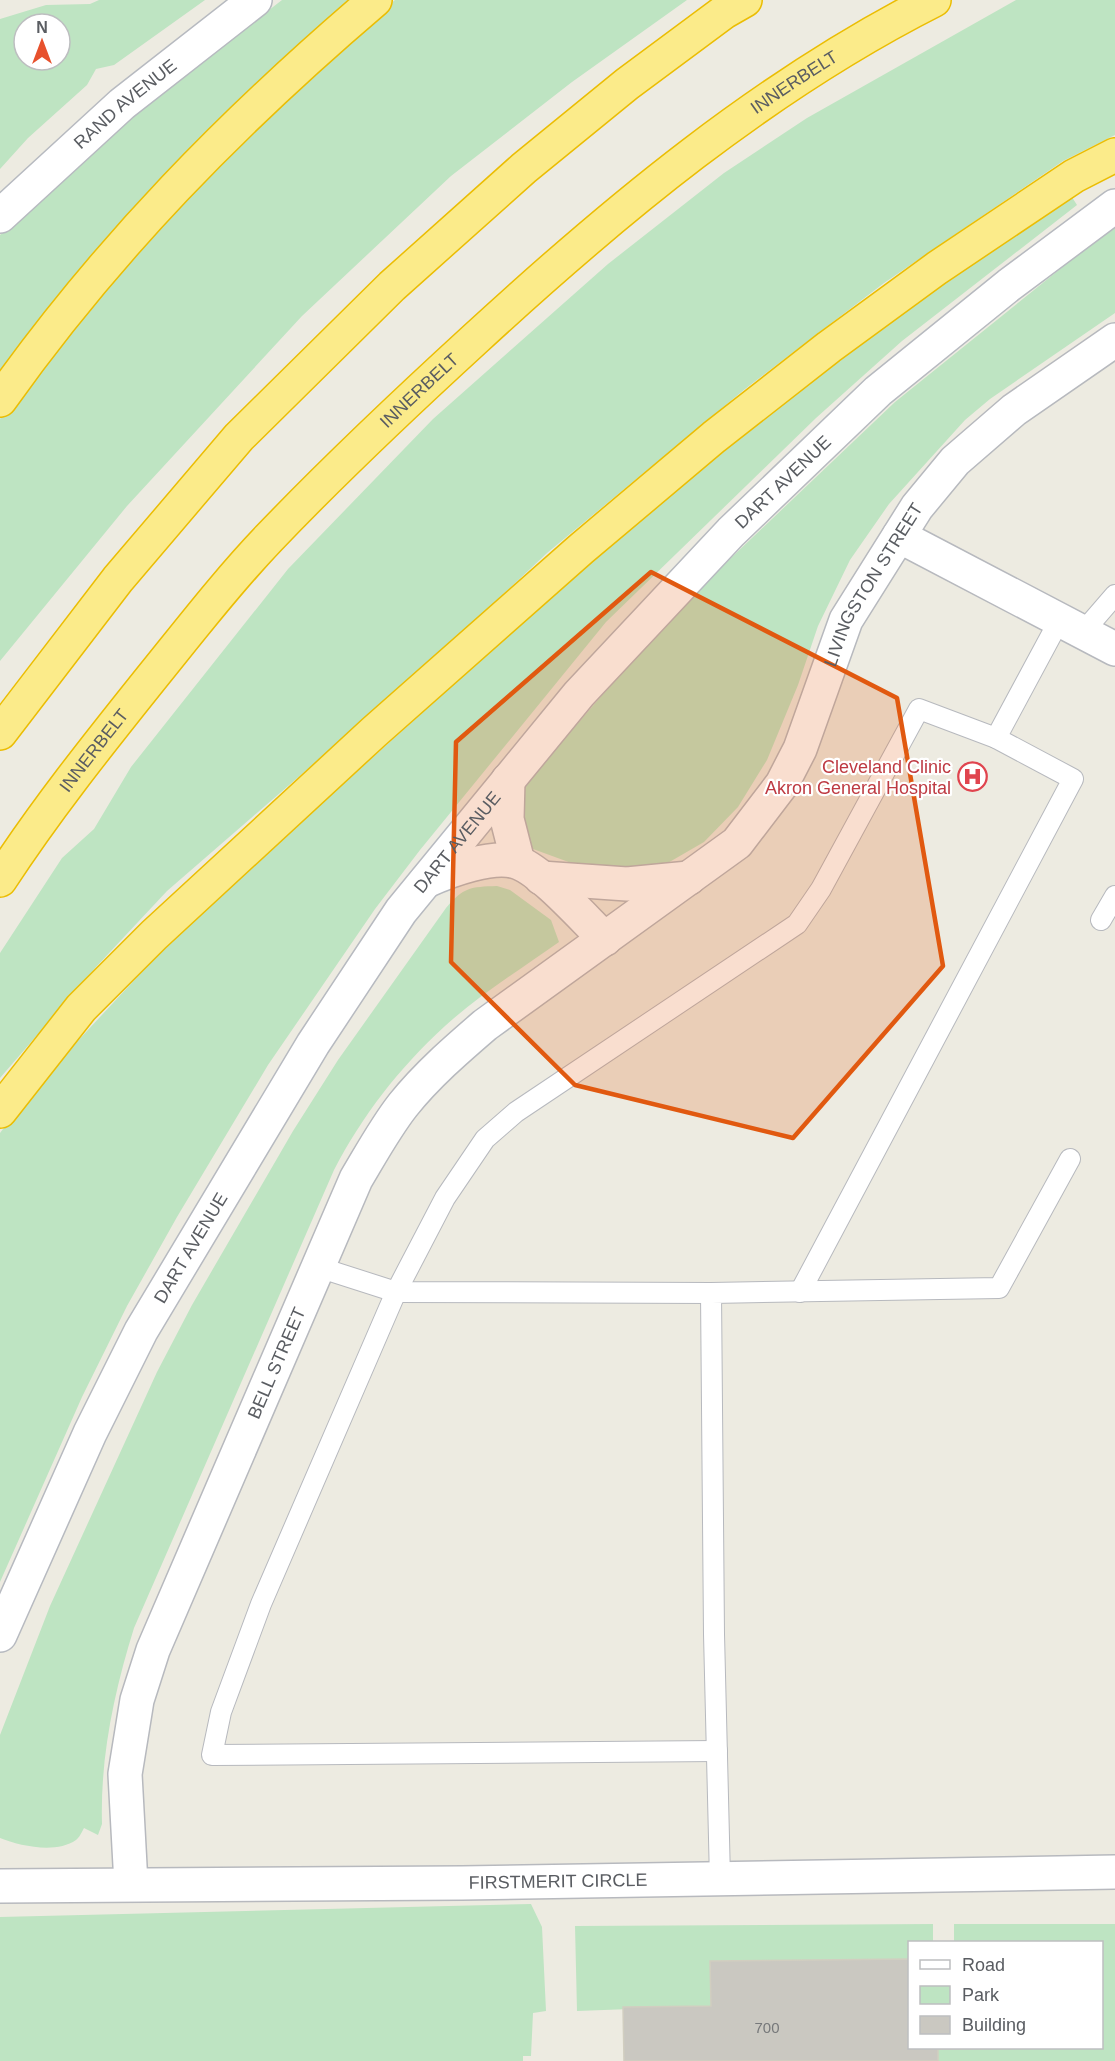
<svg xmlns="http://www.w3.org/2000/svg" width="1115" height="2061" font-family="Helvetica,sans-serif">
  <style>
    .green { fill: #bee4c2; fill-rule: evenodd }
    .building { fill: #cac8c1; stroke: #d1cec0; stroke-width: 1.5 }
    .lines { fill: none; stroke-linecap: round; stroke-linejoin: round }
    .service-casing { stroke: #b7b9be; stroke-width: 22 }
    .minor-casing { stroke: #b7b9be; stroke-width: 36 }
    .secondary-casing { stroke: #b7bac0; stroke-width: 36 }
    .motorway-casing { stroke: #ebbd03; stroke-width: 36 }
    .service { stroke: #fff; stroke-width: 20 }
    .minor { stroke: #fff; stroke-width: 33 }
    .secondary { stroke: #fff; stroke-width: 33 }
    .motorway { stroke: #fbeb8a; stroke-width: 33 }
    .marked { fill: #e15910; fill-opacity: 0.2; stroke: #e15910; stroke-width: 4.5; stroke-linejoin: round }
    .labels { text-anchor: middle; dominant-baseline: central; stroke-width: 4.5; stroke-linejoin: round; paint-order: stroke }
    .number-label { font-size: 15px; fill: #76787a }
    .street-label { font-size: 18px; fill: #5a5d62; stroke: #fff }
    .health-label { font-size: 18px; fill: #be3a42; stroke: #fff; text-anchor: end }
  </style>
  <rect width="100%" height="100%" fill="#edebe1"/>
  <g class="green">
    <path d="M99,0H205L114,65L96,69L87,85L28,138L0,169V19L46,5L90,4ZM24,24H60V60H24Z"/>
    <polygon points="282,0 354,0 0,378 0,235 140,110"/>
    <path d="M395,0H687L572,82L451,176L302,316L127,506L0,661V419C60,326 138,246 216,168C275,110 331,53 395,0Z"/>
    <polygon points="1016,0 1115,0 1115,135 1063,161 884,283 745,389 547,553 430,663 167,891 96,967 0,1078 0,953 62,858 94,829 131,767 288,569 433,419 608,264 724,173 807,118"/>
    <polygon points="1068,191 1077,205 902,341 816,418 606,622 420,850 375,909 268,1065 177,1217 127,1306 82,1397 0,1582 0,1133 34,1088 179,932 554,594 746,430"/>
    <polygon points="1115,228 1115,313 990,399 965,420 889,504 850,560 818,626 798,685 767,760 738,807 704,842 666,864 630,872 596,872 533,849 522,833 524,786 670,616 895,402 1070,261"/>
    <path d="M497,886L510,890L551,920L559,942C521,969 479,995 445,1026C399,1068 362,1116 334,1170L134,1628C114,1692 100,1758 102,1824L98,1835L84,1828C82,1832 79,1838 76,1840C56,1854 20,1846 0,1838V1735L50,1606L157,1372L192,1305L293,1131L338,1060L446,908C464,887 470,887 497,886Z"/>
    <polygon points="531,1904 542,1927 546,2011 533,2013 531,2056 523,2056 523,2061 0,2061 0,1917"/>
    <polygon points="933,1924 933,1942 910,1942 909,1959 710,1961 711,2006 577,2011 575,1926"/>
    <polygon points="954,1924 1115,1924 1115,2061 938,2061 938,2049 1102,2048 1102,1942 954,1942"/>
  </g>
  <polygon class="building" points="910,1959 910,2048 1039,2048 938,2049 938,2061 624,2061 623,2007 711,2006 710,1961"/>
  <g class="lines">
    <defs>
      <g id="service">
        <polyline points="1083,632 1115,595"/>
        <polyline points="1101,920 1115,896"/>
        <polyline points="318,1267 396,1292 711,1293"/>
        <polyline points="800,1292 1073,779 996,738"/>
        <polyline points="717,1751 212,1755 221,1712 261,1604 396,1292 445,1198 485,1139 516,1112 797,924 821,889 919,709 996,738 1060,619"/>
        <polyline points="720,1879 714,1634 711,1293 999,1288 1070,1159"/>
      </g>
      <g id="minor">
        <polyline points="899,536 1115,649"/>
        <polyline points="508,780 507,819 518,862"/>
        <polyline points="541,878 627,884 689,878"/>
        <path d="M426,881C448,871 495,853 519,863C544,873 584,919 605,939"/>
        <path id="s1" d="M131,1884L125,1774L137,1700L153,1650L356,1179C371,1154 385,1128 403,1105C427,1075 456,1050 485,1025L737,843L782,784L800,749L846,620L917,507L955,461L1014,410L1115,340"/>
        <path id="s2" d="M0,1886L462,1883L1115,1872"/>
      </g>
      <g id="secondary">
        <path id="s3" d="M0,216L122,104L255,0"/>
        <path id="s4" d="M0,1635L90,1433L141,1331L313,1044L401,911L579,694L731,532L878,391L1009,285L1115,206"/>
      </g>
      <g id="motorway">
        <path d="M0,400C108,248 233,121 375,0"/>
        <polyline points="0,733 118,579 239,437 392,286 524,168 627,84 724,12 745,0"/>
        <path id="s5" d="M0,880C45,811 96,747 148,682C187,634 226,583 269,538C335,469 404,404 475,339C614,211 764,86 934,0"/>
        <polyline points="0,1111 81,1008 154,935 374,732 581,549 714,437 829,347 937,268 1074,176 1115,155"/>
      </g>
    </defs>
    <use href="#service" class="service-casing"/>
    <use href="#minor" class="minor-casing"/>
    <use href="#secondary" class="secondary-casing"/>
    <use href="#motorway" class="motorway-casing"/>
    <use href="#service" class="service"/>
    <use href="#minor" class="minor"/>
    <use href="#secondary" class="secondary"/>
    <use href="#motorway" class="motorway"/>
  </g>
  <path class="marked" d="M651,572L897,698L943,966L793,1138L575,1085L451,962L456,742Z"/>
  <defs>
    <symbol id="hospital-ring" viewBox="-11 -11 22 22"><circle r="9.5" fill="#fff" stroke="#e0444e" stroke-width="1.5"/><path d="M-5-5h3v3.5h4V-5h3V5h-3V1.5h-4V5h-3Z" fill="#e0444e"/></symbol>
  </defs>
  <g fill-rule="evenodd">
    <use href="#hospital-ring" x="956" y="760" width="33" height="33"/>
  </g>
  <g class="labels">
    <g class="number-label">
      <text x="767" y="2027">700</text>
    </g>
    <g class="street-label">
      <text stroke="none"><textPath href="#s5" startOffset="1132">INNERBELT</textPath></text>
      <text stroke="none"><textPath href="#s3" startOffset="168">RAND AVENUE</textPath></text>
      <text stroke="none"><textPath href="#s5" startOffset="646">INNERBELT</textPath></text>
      <text stroke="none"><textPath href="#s4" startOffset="1404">DART AVENUE</textPath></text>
      <text stroke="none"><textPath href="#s1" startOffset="1558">LIVINGSTON STREET</textPath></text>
      <text stroke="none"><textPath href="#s5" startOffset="160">INNERBELT</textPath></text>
      <text stroke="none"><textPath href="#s4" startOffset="918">DART AVENUE</textPath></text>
      <text stroke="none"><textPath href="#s4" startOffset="432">DART AVENUE</textPath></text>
      <text stroke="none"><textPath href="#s1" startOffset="550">BELL STREET</textPath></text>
      <text stroke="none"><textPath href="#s2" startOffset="558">FIRSTMERIT CIRCLE</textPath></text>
    </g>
    <g class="health-label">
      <text x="951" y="767">Cleveland Clinic<tspan x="951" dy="21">Akron General Hospital</tspan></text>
    </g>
  </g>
  <rect x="908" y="1941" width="195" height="108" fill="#ffffff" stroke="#bdbec0" stroke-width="1.5"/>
  <rect x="920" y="1960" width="30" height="9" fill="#ffffff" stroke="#bdbec0" stroke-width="1.5"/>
  <text x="962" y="1971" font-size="18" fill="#5a5d62">Road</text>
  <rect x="920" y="1986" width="30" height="18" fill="#bee4c2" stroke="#bdbec0" stroke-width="1.5"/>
  <text x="962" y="2001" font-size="18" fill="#5a5d62">Park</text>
  <rect x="920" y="2016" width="30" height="18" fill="#cac8c1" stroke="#bdbec0" stroke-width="1.5"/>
  <text x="962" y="2031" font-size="18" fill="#5a5d62">Building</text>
  <g transform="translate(42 42)"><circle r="28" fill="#ffffff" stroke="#bdbec0" stroke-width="1.5"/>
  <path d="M0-4.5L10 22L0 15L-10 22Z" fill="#e7512d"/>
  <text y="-9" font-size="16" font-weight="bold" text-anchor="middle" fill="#5a5d62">N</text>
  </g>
</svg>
